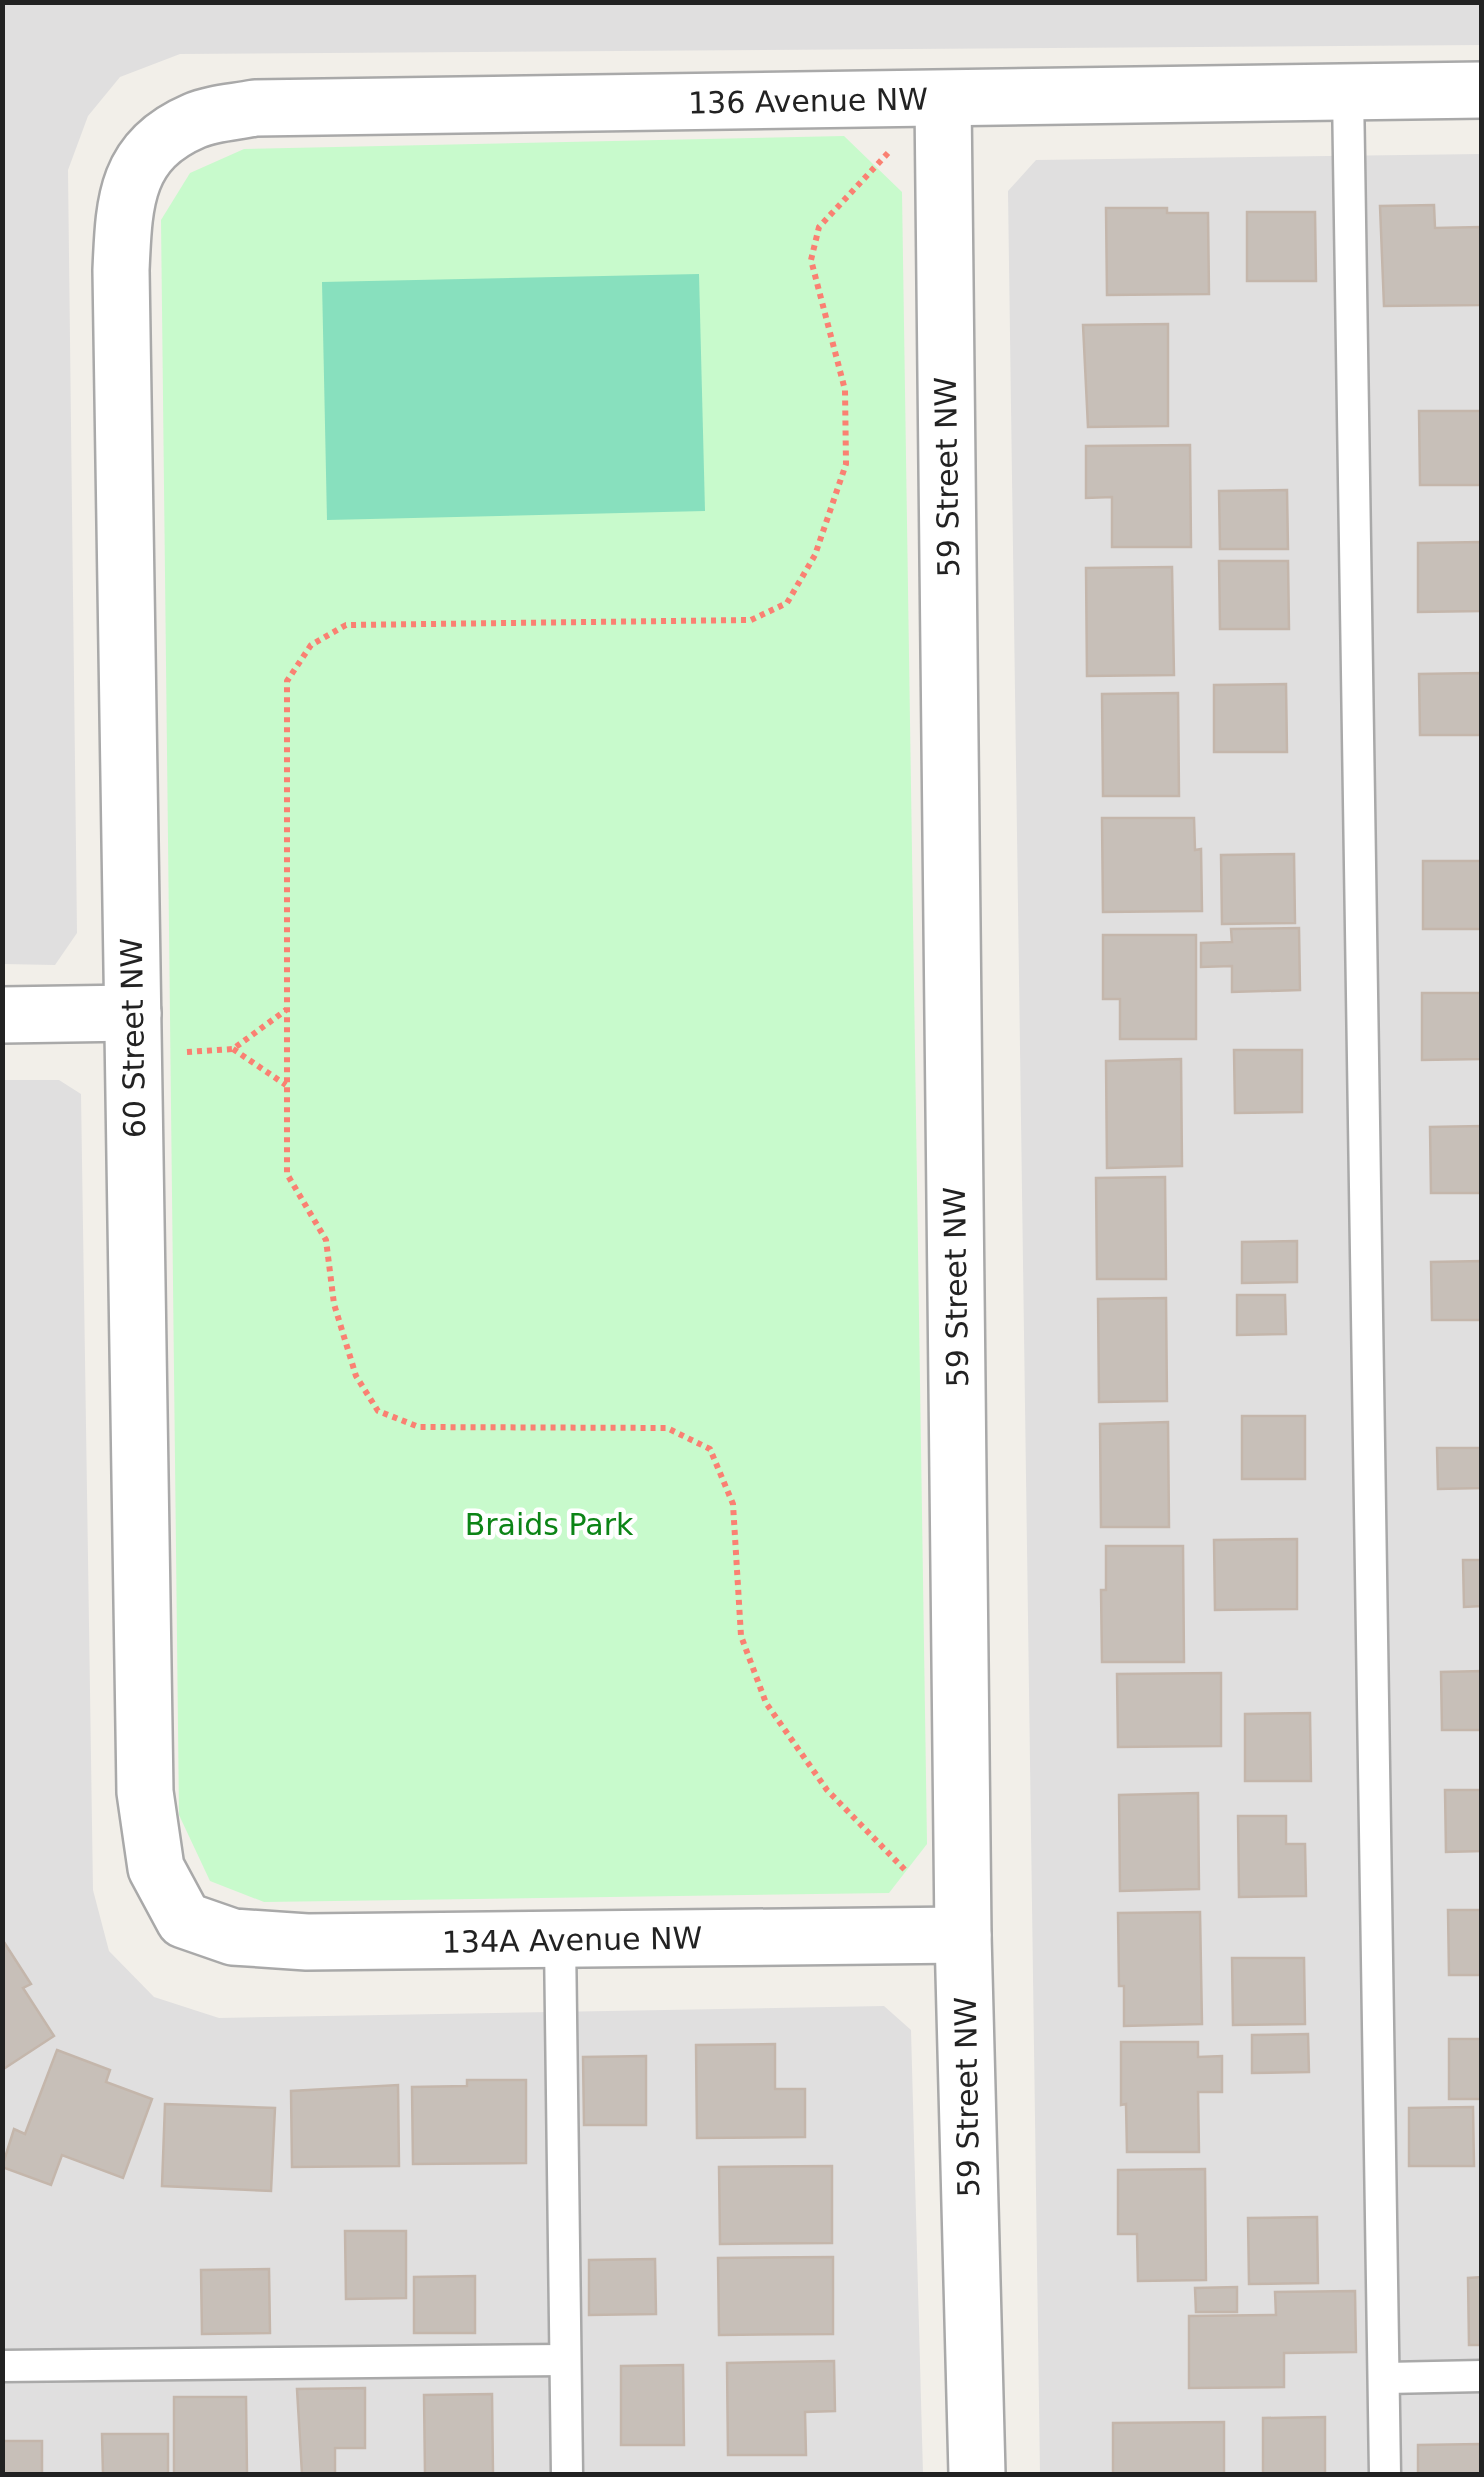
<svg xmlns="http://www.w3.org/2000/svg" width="1484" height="2477" font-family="'DejaVu Sans',sans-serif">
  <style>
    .residential { fill: #e0dfdf }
    .park { fill: #c8facc }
    .pitch { fill: #88e0be }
    .building { fill: #c7bfb8; stroke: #c4b6ab; stroke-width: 2.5 }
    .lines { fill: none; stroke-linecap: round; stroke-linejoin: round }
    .service-casing { stroke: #a9a9a9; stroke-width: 35 }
    .minor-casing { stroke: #a9a9a9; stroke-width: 60 }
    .path { stroke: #fa8072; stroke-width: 6; stroke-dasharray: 5 5; stroke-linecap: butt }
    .service { stroke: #fff; stroke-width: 30 }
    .minor { stroke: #fff; stroke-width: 55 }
    .labels { text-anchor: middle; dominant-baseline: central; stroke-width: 9; stroke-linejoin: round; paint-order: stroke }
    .street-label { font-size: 30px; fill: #222; stroke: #fff }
    .park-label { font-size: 30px; fill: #0c8416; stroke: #fff }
  </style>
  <rect width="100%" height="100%" fill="#f2efe9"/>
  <g class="residential">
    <polygon points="3,2 1481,2 1482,45 180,54 120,77 88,116 68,170 77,933 55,965 3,964"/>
    <polygon points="1481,154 1481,2474 1040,2474 1008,191 1036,160"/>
    <polygon points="2,1080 59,1080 81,1094 93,1890 109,1951 154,1997 219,2018 884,2006 911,2030 923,2474 3,2474"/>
  </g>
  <polygon class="park" points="844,136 902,192 927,1844 889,1893 264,1902 210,1881 179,1815 161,220 190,173 244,149"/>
  <polygon class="pitch" points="699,274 705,511 327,520 322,282"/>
  <g class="building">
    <polygon points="1434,205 1435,228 1480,227 1481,305 1384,306 1380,206"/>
    <polygon points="1106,208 1167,208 1167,213 1208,213 1209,294 1107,295"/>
    <polygon points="1247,212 1315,212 1316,281 1247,281"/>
    <polygon points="1168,324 1168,426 1088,427 1083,325"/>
    <polygon points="1419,411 1482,411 1482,485 1420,485"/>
    <polygon points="1190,445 1191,547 1112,547 1112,497 1086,498 1086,446"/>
    <polygon points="1287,490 1288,549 1220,549 1219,491"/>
    <polygon points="1482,542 1482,611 1418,612 1418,543"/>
    <polygon points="1219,561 1288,561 1289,629 1220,629"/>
    <polygon points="1172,567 1174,675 1087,676 1086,568"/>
    <polygon points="1482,673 1482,735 1420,735 1419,674"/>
    <polygon points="1286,684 1287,752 1214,752 1214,685"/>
    <polygon points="1178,693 1179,796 1103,796 1102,694"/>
    <polygon points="1102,818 1194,818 1195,850 1201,849 1202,911 1103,912"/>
    <polygon points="1294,854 1295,923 1222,924 1221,855"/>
    <rect x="1423" y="861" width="59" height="68"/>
    <polygon points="1299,928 1300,990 1232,992 1232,966 1201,967 1201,943 1232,942 1231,929"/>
    <polygon points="1103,935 1196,935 1196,1039 1120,1039 1120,999 1103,999"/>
    <polygon points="1422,993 1482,993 1482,1059 1422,1060"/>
    <polygon points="1234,1050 1302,1050 1302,1112 1235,1113"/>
    <polygon points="1181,1059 1182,1166 1107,1168 1106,1061"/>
    <polygon points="1482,1126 1482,1193 1431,1193 1430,1127"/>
    <polygon points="1165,1177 1166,1279 1097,1279 1096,1178"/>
    <polygon points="1297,1241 1297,1282 1242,1283 1242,1242"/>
    <polygon points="1482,1261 1482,1320 1432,1320 1431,1262"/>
    <polygon points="1237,1295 1285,1295 1286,1334 1237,1335"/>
    <polygon points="1166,1298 1167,1401 1099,1402 1098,1299"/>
    <rect x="1242" y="1416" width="63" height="63"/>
    <polygon points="1168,1422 1169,1527 1101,1527 1100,1424"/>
    <polygon points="1437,1448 1482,1448 1482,1488 1438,1489"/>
    <polygon points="1297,1539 1297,1609 1215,1610 1214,1540"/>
    <polygon points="1106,1546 1183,1546 1184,1662 1102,1662 1101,1590 1106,1590"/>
    <polygon points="1463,1560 1482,1560 1482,1606 1464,1607"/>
    <polygon points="1482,1671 1482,1730 1442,1730 1441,1672"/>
    <polygon points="1221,1673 1221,1746 1118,1747 1117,1674"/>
    <polygon points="1310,1713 1311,1781 1245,1781 1245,1714"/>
    <polygon points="1445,1790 1482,1790 1482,1851 1446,1852"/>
    <polygon points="1198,1793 1199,1889 1120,1891 1119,1795"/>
    <polygon points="1238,1816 1286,1816 1286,1844 1305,1844 1306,1896 1239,1897"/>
    <polygon points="1448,1910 1482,1910 1482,1975 1449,1975"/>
    <polygon points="1200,1912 1202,2024 1124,2026 1124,1986 1119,1986 1118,1913"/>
    <polygon points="2,1939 31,1984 23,1988 54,2036 2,2070"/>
    <polygon points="1232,1958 1304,1958 1305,2024 1233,2025"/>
    <polygon points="1308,2034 1309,2072 1252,2073 1252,2035"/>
    <rect x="1449" y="2039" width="33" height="60"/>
    <polygon points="1121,2042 1198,2042 1198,2057 1222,2056 1222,2092 1198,2092 1199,2152 1127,2152 1126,2104 1121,2105"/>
    <polygon points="775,2044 775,2089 805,2089 805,2137 697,2138 696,2045"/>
    <polygon points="57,2050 110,2070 106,2082 152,2099 123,2178 62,2155 51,2185 2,2167 14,2129 25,2134"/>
    <polygon points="646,2056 646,2125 584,2125 583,2057"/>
    <polygon points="467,2080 526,2080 526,2163 413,2164 412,2087 467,2086"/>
    <polygon points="398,2085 399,2166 292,2167 291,2091"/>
    <polygon points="165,2104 275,2108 271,2191 162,2186"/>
    <polygon points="1473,2107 1474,2166 1409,2166 1409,2108"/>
    <polygon points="832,2166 832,2243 720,2244 719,2167"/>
    <polygon points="1205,2169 1206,2280 1138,2281 1137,2234 1118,2234 1118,2170"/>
    <polygon points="1317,2217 1318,2283 1249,2284 1248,2218"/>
    <polygon points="345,2231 406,2231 406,2298 346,2299"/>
    <polygon points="833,2257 833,2334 719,2335 718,2258"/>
    <polygon points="655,2259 656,2314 589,2315 589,2260"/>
    <polygon points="269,2269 270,2333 202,2334 201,2270"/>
    <polygon points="475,2276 475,2333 414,2333 414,2277"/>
    <polygon points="1482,2277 1482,2345 1469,2345 1468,2278"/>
    <polygon points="1237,2287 1237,2312 1196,2312 1195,2288"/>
    <polygon points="1355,2291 1356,2352 1284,2353 1284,2387 1189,2388 1189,2316 1276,2315 1275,2292"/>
    <polygon points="834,2361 835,2411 805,2412 806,2455 728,2455 727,2363"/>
    <polygon points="683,2365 684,2445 621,2445 621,2366"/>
    <polygon points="365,2388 365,2448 335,2448 335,2474 302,2474 297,2389"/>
    <polygon points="492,2394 493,2474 425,2474 424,2395"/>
    <polygon points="174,2397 246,2397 247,2474 174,2474"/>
    <polygon points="1325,2417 1325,2474 1263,2474 1263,2418"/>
    <polygon points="1224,2422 1224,2474 1113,2474 1113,2423"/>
    <polygon points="102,2434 168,2434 168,2474 103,2474"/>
    <rect x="2" y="2441" width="40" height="33"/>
    <polygon points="1480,2444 1480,2474 1418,2474 1418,2445"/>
  </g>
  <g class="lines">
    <defs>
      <g id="service">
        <polyline points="1348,92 1385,2474"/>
        <polyline points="560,1940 567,2474"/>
        <polyline points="2,2366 563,2360"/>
        <polyline points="1386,2378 1482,2376"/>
      </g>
      <g id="minor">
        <polyline points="943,99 963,1935 977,2474"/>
        <polyline points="2,1015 133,1013"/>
        <path d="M963,1935L307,1942L233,1937L184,1920L156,1868L145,1792L121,270C124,204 124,151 194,121C212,113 236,112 255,108L1482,90"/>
      </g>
    </defs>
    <use href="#service" class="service-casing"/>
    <use href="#minor" class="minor-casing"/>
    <g class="path">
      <polyline points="888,153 819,227 811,260 845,390 846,464 815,555 787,603 751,620 346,625 311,645 287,681 287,1174 326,1240 334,1304 356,1376 378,1411 419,1427 667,1428 710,1449 733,1504 741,1636 766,1703 827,1790 906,1871"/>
      <polyline points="233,1049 286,1085"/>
      <polyline points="187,1052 233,1049 286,1010"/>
    </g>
    <use href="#service" class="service"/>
    <use href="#minor" class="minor"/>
  </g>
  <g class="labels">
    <g class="street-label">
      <text transform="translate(808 101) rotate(-1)">136 Avenue NW</text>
      <text transform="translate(947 477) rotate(-91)">59 Street NW</text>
      <text transform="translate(133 1038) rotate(-91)">60 Street NW</text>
      <text transform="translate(956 1287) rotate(-91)">59 Street NW</text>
      <text transform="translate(572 1940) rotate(-1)">134A Avenue NW</text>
      <text transform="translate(967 2097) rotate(-91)">59 Street NW</text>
    </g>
    <g class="park-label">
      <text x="549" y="1524">Braids Park</text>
    </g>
  </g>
  <rect width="1484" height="2477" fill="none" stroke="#222222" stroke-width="10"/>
</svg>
